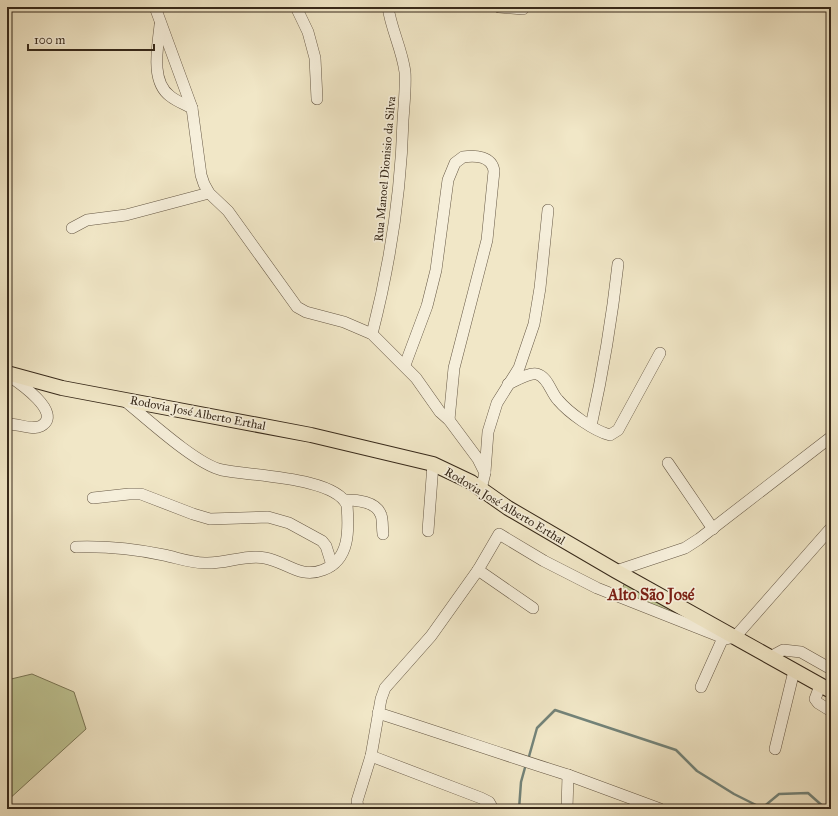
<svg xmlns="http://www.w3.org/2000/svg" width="838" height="816" font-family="'IM FELL Great Primer',serif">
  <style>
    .green { fill: #bec493; stroke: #7a7656 }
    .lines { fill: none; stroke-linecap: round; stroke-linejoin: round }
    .stream { stroke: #738379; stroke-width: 2.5 }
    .minor-casing { stroke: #665845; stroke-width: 12 }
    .major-casing { stroke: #37291a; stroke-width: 16 }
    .minor { stroke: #f6efdb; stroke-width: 11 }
    .major { stroke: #f1e7c7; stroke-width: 14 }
    .labels { text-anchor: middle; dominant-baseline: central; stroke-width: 3.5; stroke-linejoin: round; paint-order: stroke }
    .street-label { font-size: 12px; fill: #37291a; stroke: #f6efdb }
    .district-label { font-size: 16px; font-weight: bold; fill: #7a1f14; stroke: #f6efdb }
  </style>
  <rect width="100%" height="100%" fill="#f1e7c7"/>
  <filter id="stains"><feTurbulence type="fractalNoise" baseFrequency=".005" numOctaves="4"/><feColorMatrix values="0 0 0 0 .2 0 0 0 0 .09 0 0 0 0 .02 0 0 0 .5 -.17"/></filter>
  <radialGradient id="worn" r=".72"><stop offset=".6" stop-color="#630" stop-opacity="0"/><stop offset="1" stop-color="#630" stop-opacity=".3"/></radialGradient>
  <g class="green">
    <polygon points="625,583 693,622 620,592"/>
    <polygon points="32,674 74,692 86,729 7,801 7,680"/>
  </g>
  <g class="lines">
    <g class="stream">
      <polyline points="528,760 537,728 555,710 676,750 697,771 734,794 762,808 779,794 808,793 826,809"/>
      <polyline points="519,809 521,782 526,764"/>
    </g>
    <defs>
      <g id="minor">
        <polyline points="155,7 192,108 201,175 204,184 209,193 228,211 297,307 306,312 344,322 372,334 416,378 440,412 449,420 478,459 485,473 481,489"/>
        <polyline points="296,7 308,32 315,58 317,99"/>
        <polyline points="499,7 523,9"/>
        <path d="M160,25C158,46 150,81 170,96C176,101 184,104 192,108"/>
        <polyline points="72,228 87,220 126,215 209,193"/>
        <path d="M372,334C390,264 401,193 403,120C404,105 406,87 405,72C402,49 391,29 388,7"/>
        <path d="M405,365L427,306L436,270L448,180L455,163L463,157C475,155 492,156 494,171L487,240L454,368L449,420"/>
        <path d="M508,384C515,381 530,372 537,374C548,377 551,393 558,400C569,413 594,431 610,435L618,430L660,353"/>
        <path d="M7,424C17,423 32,431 41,426C64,413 18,382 9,376"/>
        <path d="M591,426C603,372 612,318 618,264"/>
        <polyline points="668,463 713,529"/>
        <polyline points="485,472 488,432 497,403 519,368 534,324 540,288 548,210"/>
        <polyline points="93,498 129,494 141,494 193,514 210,519 268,517 289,523 322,541 326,546 332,565"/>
        <path d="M345,500C357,500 376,501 381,515C383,520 382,528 383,534"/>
        <polyline points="428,531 433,464"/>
        <path d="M76,547C106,546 135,549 164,555C178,558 191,563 205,563C226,564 245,554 265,558C287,562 300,579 323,570C350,560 349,530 347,505C335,477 251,476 222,470C197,465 146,418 124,400"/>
        <polyline points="478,570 533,608"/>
        <polyline points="616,571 685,548 699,539 831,437"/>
        <polyline points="770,657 783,650 801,652 831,669"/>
        <polyline points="820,686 815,699 818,703 831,711"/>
        <polyline points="701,687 723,638"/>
        <path d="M378,713C441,733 504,755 568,775L567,809"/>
        <polyline points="775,749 794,671"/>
        <polyline points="371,756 481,798 489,802 493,809"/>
        <polyline points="568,775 660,809"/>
        <polyline points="358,809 357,801 371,756 381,699 385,688 431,636 478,570 499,534 544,561 597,588 726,639 735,637 831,528"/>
      </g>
      <polyline id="major" points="7,373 62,388 311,435 433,464 471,482 508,508 616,571 831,691"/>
    </defs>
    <use href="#minor" class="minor-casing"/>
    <use href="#major" class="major-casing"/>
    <use href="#minor" class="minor"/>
    <use href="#major" class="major"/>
  </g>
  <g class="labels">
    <g class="street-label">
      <text transform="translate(385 169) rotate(-85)">Rua Manoel Dionisio da Silva</text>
      <text transform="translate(198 413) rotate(11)">Rodovia José Alberto Erthal</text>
      <text transform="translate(505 506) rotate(31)">Rodovia José Alberto Erthal</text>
    </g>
    <g class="district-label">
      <text x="651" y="594">Alto São José</text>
    </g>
  </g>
  <rect width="838" height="816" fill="none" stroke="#f1e7c7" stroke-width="24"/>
  <rect x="8" y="8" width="822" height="800" fill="none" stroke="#37291a" stroke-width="2"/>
  <rect x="12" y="12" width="814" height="792" fill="none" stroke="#37291a"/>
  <path d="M28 44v6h126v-6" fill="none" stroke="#37291a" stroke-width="2"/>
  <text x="34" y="44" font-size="12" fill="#37291a" stroke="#f6efdb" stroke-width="3" paint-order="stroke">100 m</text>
  <rect width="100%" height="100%" filter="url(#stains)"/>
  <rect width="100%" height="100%" fill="url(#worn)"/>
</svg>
